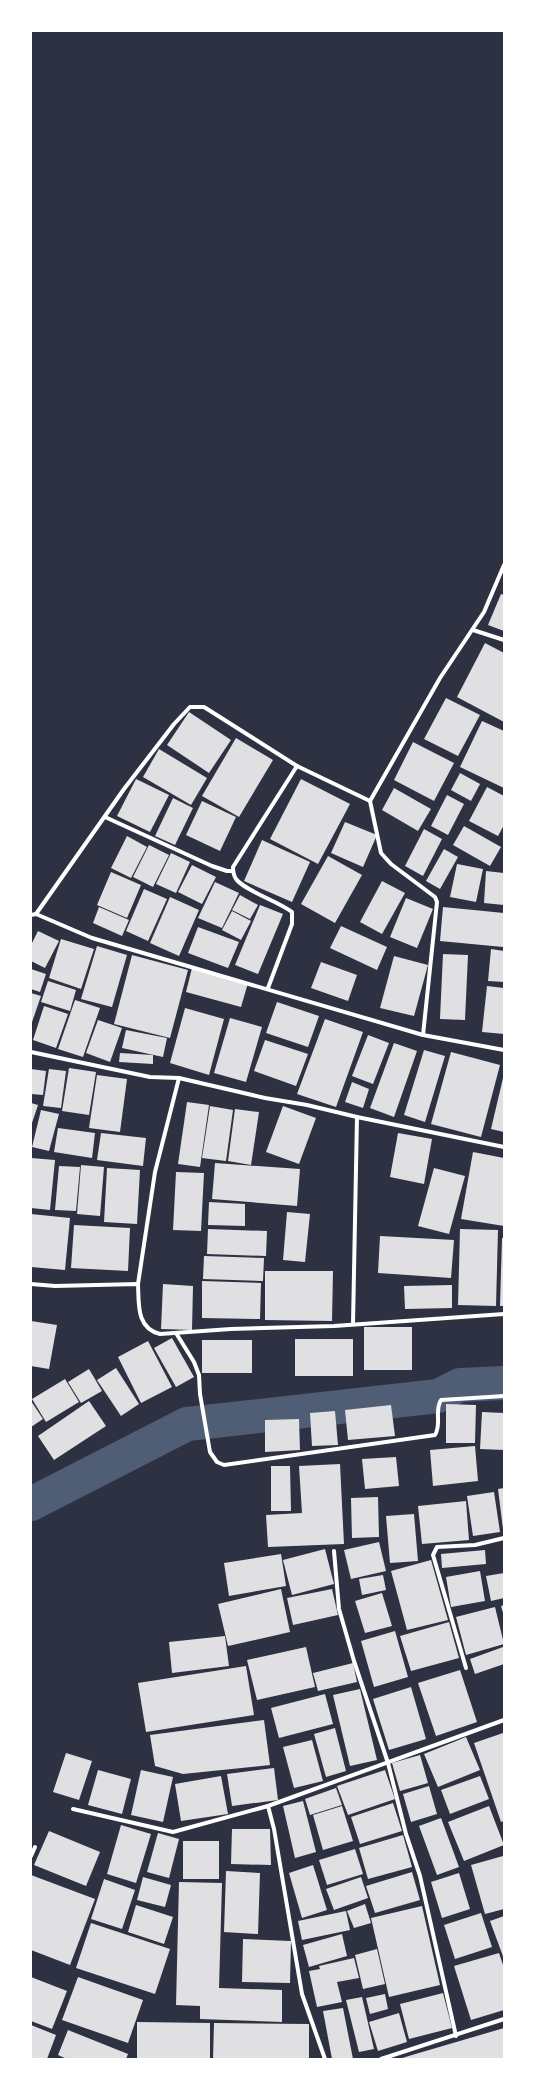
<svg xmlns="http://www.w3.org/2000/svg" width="535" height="2090" font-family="'DejaVu Sans',sans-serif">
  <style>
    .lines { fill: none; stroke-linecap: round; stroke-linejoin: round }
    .canal { stroke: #4f5d75; stroke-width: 34 }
    .building { fill: #e0e0e3 }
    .minor { stroke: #fff; stroke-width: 4 }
  </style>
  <rect width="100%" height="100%" fill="#2d3142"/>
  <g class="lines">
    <polyline class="canal" points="31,1504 187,1424 438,1396 460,1385 504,1383"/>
  </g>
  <g class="building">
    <polygon points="501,594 504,595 504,631 488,625"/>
    <polygon points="485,643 504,653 504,722 457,697"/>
    <polygon points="446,698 480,715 458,756 424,739"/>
    <polygon points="189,712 231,740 209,773 167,745"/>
    <polygon points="482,721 504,731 504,788 460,767"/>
    <polygon points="236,738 273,760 239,817 202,796"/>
    <polygon points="413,742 454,763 434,801 394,780"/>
    <polygon points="159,749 207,778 191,805 143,777"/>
    <polygon points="460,773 480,784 471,801 451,790"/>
    <polygon points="136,779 169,795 150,832 117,816"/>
    <polygon points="301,779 350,804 318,864 270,839"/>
    <polygon points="487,787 504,796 504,825 498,836 469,821"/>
    <polygon points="394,788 431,809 418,831 382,810"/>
    <polygon points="447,795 464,804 448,835 431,826"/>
    <polygon points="173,798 193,808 175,845 155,836"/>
    <polygon points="202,801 236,817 220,851 186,835"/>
    <polygon points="345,822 377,835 363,867 331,853"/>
    <polygon points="464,826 501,847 490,866 453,845"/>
    <polygon points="424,829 442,839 423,876 405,866"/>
    <polygon points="127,836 147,847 131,878 111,868"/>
    <polygon points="262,840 310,862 292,902 244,881"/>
    <polygon points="149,845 169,855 153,887 133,877"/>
    <polygon points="444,849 458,857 440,889 426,881"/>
    <polygon points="171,853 190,862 176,893 156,884"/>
    <polygon points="328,856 362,875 335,923 301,904"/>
    <polygon points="457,864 483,869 476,902 450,897"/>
    <polygon points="192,865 216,877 202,904 178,892"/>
    <polygon points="486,871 504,873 504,905 484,903"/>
    <polygon points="111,872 141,885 127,918 97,905"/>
    <polygon points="382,881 405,893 382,934 360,922"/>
    <polygon points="215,882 239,893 222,928 198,918"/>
    <polygon points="144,889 167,899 148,941 126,931"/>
    <polygon points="240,895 258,905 250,919 232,910"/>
    <polygon points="170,897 199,910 179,956 150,943"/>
    <polygon points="406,898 433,909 417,948 390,937"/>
    <polygon points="260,905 283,914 258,974 235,965"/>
    <polygon points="99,907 129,920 122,936 93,923"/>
    <polygon points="443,907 504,913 503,947 440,941"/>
    <polygon points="232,911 251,921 241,940 222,930"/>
    <polygon points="341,926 387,947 377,970 330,948"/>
    <polygon points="198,927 239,942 228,968 188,953"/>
    <polygon points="38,931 59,941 45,968 31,961 31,945"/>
    <polygon points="61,939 94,949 81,989 49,978"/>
    <polygon points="97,946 127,955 112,1007 81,999"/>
    <polygon points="491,949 504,951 504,982 488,981"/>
    <polygon points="443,954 468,955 465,1020 440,1019"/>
    <polygon points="132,955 188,970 170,1038 114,1024"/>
    <polygon points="394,956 428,965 414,1016 380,1008"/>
    <polygon points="321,962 357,975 348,1001 311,988"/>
    <polygon points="192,968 248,983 241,1007 186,992"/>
    <polygon points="31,969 46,974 40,992 31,989"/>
    <polygon points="48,981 76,990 70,1011 41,1002"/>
    <polygon points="487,986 504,988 504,1034 482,1032"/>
    <polygon points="31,993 41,996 31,1025"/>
    <polygon points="75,1000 100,1008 83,1057 58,1049"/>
    <polygon points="277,1002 319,1016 308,1047 266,1033"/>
    <polygon points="44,1006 68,1014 56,1048 33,1040"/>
    <polygon points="185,1008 224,1019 209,1075 170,1063"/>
    <polygon points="230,1018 262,1027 246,1082 214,1073"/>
    <polygon points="325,1019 363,1032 336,1107 297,1094"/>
    <polygon points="98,1020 122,1028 110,1062 86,1053"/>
    <polygon points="126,1030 167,1038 163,1057 122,1048"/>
    <polygon points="368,1035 389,1043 373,1084 352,1076"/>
    <polygon points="265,1040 308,1054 296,1086 254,1071"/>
    <polygon points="394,1043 417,1051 394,1117 370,1108"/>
    <polygon points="424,1050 445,1056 425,1122 404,1115"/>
    <polygon points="451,1052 500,1065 481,1137 431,1124"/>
    <polygon points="120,1053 153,1055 153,1064 119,1062"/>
    <polygon points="69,1068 96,1072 89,1115 62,1111"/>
    <polygon points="31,1069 46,1071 43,1095 31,1094"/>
    <polygon points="49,1069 66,1071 61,1108 43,1106"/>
    <polygon points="97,1075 127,1079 120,1132 89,1128"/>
    <polygon points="503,1078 504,1078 504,1132 491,1129"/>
    <polygon points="352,1082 369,1089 363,1108 345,1102"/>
    <polygon points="187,1102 209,1105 200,1167 178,1164"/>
    <polygon points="31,1103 38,1105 31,1126"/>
    <polygon points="210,1106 233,1110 226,1161 202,1158"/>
    <polygon points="283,1106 316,1118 299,1164 266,1152"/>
    <polygon points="235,1109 259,1112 251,1165 228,1161"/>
    <polygon points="41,1110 59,1114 49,1151 32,1147"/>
    <polygon points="58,1128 95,1133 92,1158 54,1152"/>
    <polygon points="101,1133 146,1138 143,1166 97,1160"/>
    <polygon points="398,1133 432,1139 424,1184 390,1177"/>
    <polygon points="473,1152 504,1158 504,1226 461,1219"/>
    <polygon points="31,1158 55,1160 50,1210 31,1208"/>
    <polygon points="215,1163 300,1169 297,1206 212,1199"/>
    <polygon points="81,1165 104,1167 100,1216 77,1214"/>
    <polygon points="59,1166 80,1167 76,1211 55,1210"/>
    <polygon points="107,1168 140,1170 137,1224 104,1222"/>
    <polygon points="434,1168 465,1176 449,1234 418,1226"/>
    <polygon points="176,1172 204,1173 201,1231 173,1230"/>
    <polygon points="209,1202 245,1204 245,1226 208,1225"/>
    <polygon points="287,1212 310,1214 305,1262 283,1260"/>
    <polygon points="31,1214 70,1218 65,1270 31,1267"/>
    <polygon points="74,1225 130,1228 128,1271 71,1268"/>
    <polygon points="208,1229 267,1231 266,1256 207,1254"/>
    <polygon points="460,1229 498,1230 496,1306 458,1305"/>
    <polygon points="380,1236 454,1240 451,1278 378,1273"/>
    <polygon points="502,1238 504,1238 504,1306 500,1306"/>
    <polygon points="204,1256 264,1258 263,1281 203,1279"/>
    <polygon points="265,1271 333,1271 332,1321 265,1320"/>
    <polygon points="202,1281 261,1283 260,1319 202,1318"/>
    <polygon points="163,1284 193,1286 192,1330 161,1329"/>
    <polygon points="452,1285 452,1308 405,1309 404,1286"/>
    <polygon points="31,1321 57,1325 49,1369 31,1366"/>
    <rect x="364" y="1327" width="48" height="43"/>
    <polygon points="172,1338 194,1377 176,1387 154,1348"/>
    <rect x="295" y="1339" width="58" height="37"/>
    <rect x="202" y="1340" width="50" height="33"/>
    <polygon points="148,1341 172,1387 141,1403 118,1357"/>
    <polygon points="116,1368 139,1404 121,1416 97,1380"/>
    <polygon points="89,1369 102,1391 81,1403 68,1382"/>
    <polygon points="65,1379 79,1402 46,1422 32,1399"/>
    <polygon points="31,1401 43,1419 31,1427"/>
    <polygon points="89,1401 106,1426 54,1460 38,1436"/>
    <polygon points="446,1404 476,1405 475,1443 446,1443"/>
    <polygon points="391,1405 395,1436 348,1440 345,1410"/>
    <polygon points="335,1411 338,1445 312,1446 310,1413"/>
    <polygon points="482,1412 504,1413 504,1450 480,1449"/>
    <polygon points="299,1419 300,1450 265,1452 265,1420"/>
    <polygon points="475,1446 478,1481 433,1486 430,1450"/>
    <polygon points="396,1457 399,1486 365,1489 362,1459"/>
    <polygon points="340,1464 344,1544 268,1547 266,1515 302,1513 299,1466"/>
    <polygon points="271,1466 290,1466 291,1511 271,1511"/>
    <polygon points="504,1488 504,1529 503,1529 498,1489"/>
    <polygon points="494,1492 500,1532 473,1536 467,1496"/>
    <polygon points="378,1497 379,1537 352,1538 351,1498"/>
    <polygon points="466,1501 469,1540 422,1544 418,1506"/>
    <polygon points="414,1514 418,1561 390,1563 386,1516"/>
    <polygon points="379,1542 386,1571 351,1579 344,1550"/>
    <polygon points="325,1549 334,1584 292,1595 283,1560"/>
    <polygon points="485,1550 486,1564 442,1568 441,1554"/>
    <polygon points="281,1554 286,1586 229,1596 224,1563"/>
    <polygon points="431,1560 448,1620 407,1630 391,1571"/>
    <polygon points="480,1571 485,1601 451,1607 446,1577"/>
    <polygon points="504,1573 504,1598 491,1601 486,1576"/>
    <polygon points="383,1575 386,1590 362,1595 359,1579"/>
    <polygon points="281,1589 290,1632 228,1646 218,1604"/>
    <polygon points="332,1589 338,1615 293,1625 287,1598"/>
    <polygon points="382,1593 392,1626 365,1633 355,1601"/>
    <polygon points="504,1605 504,1616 501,1606"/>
    <polygon points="495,1607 504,1644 466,1655 456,1617"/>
    <polygon points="449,1622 459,1658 411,1671 400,1636"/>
    <polygon points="395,1631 408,1677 374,1687 361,1641"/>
    <polygon points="225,1636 229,1666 172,1673 169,1642"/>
    <polygon points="306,1647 315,1687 257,1700 247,1660"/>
    <polygon points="503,1647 504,1664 475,1674 470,1659"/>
    <polygon points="353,1663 357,1682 318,1691 313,1673"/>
    <polygon points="246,1666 254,1715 146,1732 138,1683"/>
    <polygon points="460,1670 477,1722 436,1736 418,1683"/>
    <polygon points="411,1687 426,1739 389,1750 373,1699"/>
    <polygon points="360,1689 377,1760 350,1766 333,1695"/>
    <polygon points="325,1694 333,1724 279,1738 271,1708"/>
    <polygon points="264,1720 270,1765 183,1774 155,1766 150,1735"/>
    <polygon points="335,1728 346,1771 326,1777 314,1734"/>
    <polygon points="503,1733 504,1821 501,1822 474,1743"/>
    <polygon points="466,1737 480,1770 438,1787 424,1754"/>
    <polygon points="312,1740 323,1781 294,1788 283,1747"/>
    <polygon points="66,1753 92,1761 79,1800 53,1792"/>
    <polygon points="420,1755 428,1783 400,1791 392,1763"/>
    <polygon points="274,1768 278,1800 232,1806 227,1774"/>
    <polygon points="98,1770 131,1779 122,1814 88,1805"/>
    <polygon points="141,1770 173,1777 163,1822 131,1815"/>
    <polygon points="385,1770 395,1799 348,1815 337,1786"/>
    <polygon points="221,1776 228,1814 181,1821 175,1784"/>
    <polygon points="480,1776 489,1799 450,1814 441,1790"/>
    <polygon points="429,1786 437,1814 411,1822 403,1794"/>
    <polygon points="336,1788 342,1805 310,1815 305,1799"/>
    <polygon points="303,1801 316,1852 295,1858 283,1806"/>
    <polygon points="393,1803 402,1831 360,1844 351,1817"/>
    <polygon points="342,1806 353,1841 323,1850 313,1815"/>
    <polygon points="489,1806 504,1845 464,1861 448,1822"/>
    <polygon points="441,1818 459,1867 437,1875 419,1826"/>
    <polygon points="121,1825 151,1834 136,1883 107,1874"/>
    <polygon points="232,1829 270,1829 271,1865 231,1864"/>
    <polygon points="49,1831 100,1852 86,1886 34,1865"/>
    <polygon points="158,1833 179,1839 169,1878 147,1872"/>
    <polygon points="403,1835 412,1867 368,1879 359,1848"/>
    <rect x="183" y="1841" width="36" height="38"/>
    <polygon points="355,1849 363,1874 327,1885 319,1860"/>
    <polygon points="503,1856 504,1909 485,1914 471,1865"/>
    <polygon points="313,1865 327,1910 302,1918 289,1873"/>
    <polygon points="226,1871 260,1873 258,1934 224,1932"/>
    <polygon points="412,1872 420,1900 375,1913 366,1886"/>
    <polygon points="459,1873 470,1909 442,1918 431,1882"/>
    <polygon points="31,1875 95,1899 70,1965 31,1950"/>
    <polygon points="143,1877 171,1885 165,1907 137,1900"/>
    <polygon points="361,1877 368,1898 334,1910 326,1889"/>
    <polygon points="104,1879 135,1890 122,1929 91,1919"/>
    <polygon points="179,1882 222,1883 219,1988 282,1990 282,2022 200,2019 200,2006 176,2005"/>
    <polygon points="365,1904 371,1923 354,1928 347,1911"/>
    <polygon points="136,1905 173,1917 164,1944 128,1932"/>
    <polygon points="422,1906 440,1985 389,1997 371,1918"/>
    <polygon points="346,1911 350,1930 302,1940 298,1921"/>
    <polygon points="481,1913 492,1947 455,1959 444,1925"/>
    <polygon points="504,1916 504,1959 490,1921"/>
    <polygon points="91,1923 170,1949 155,1994 76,1968"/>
    <polygon points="342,1934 347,1956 309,1967 303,1945"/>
    <polygon points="243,1939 291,1941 290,1983 242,1982"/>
    <polygon points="377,1949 385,1984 363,1989 355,1955"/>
    <polygon points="499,1953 504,1968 504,2010 471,2020 454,1966"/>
    <polygon points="354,1958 359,1978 337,1982 342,2002 317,2007 309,1971 320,1969 319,1966"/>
    <polygon points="31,1977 67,1991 52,2029 31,2021"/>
    <polygon points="78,1977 143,2000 128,2043 62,2020"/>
    <polygon points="443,1993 452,2028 409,2039 400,2004"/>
    <polygon points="385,1994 388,2009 370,2014 366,1998"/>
    <polygon points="362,1997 374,2049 359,2052 346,2000"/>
    <polygon points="343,2008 353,2059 332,2059 323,2011"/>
    <polygon points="399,2013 407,2042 378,2051 369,2022"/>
    <polygon points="137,2022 210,2023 210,2059 137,2059"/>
    <polygon points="214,2023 309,2024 309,2059 213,2059"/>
    <polygon points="31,2025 56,2035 47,2059 31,2059"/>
    <polygon points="504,2028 504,2059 399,2059 412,2055"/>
    <polygon points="68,2030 128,2054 126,2059 67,2059 58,2055"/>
  </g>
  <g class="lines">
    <g class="minor">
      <polyline points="473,630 504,640"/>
      <polyline points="370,801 440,678 484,612 504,565"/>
      <polyline points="105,817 212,866 227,871 233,871"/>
      <polyline points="36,914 124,789 174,724 190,707 204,707 297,766 370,801 381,853 391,864 435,897 437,902 423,1035"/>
      <polyline points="31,915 36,914 92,938 423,1035 504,1050"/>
      <path d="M268,988L292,924V912C278,901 245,891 236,879C234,876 233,871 233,867L297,766"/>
      <polyline points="31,1052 150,1077 179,1078 265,1098 307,1105 357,1117 504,1147"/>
      <path d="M31,1284L55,1286L138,1284C139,1304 136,1328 160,1334L231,1329L334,1326L504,1314"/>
      <polyline points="138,1284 155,1172 179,1078"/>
      <polyline points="353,1324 357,1117"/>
      <path d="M176,1333L194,1362L199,1375L200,1394L210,1452L217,1462L224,1465L435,1435C442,1424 434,1411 441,1400L504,1396"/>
      <polyline points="334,1551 339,1609 354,1661 388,1763 406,1834 420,1876 456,2036"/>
      <polyline points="466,1668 433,1555 437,1547 475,1545 504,1538"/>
      <polyline points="268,1806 274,1829 302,1994 325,2059"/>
      <polyline points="73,1809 173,1832 268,1806 504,1720"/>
      <polyline points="31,1856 35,1847"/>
      <polyline points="381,2059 504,2019"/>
    </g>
  </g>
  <rect width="535" height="2090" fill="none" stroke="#ffffff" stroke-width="64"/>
</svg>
